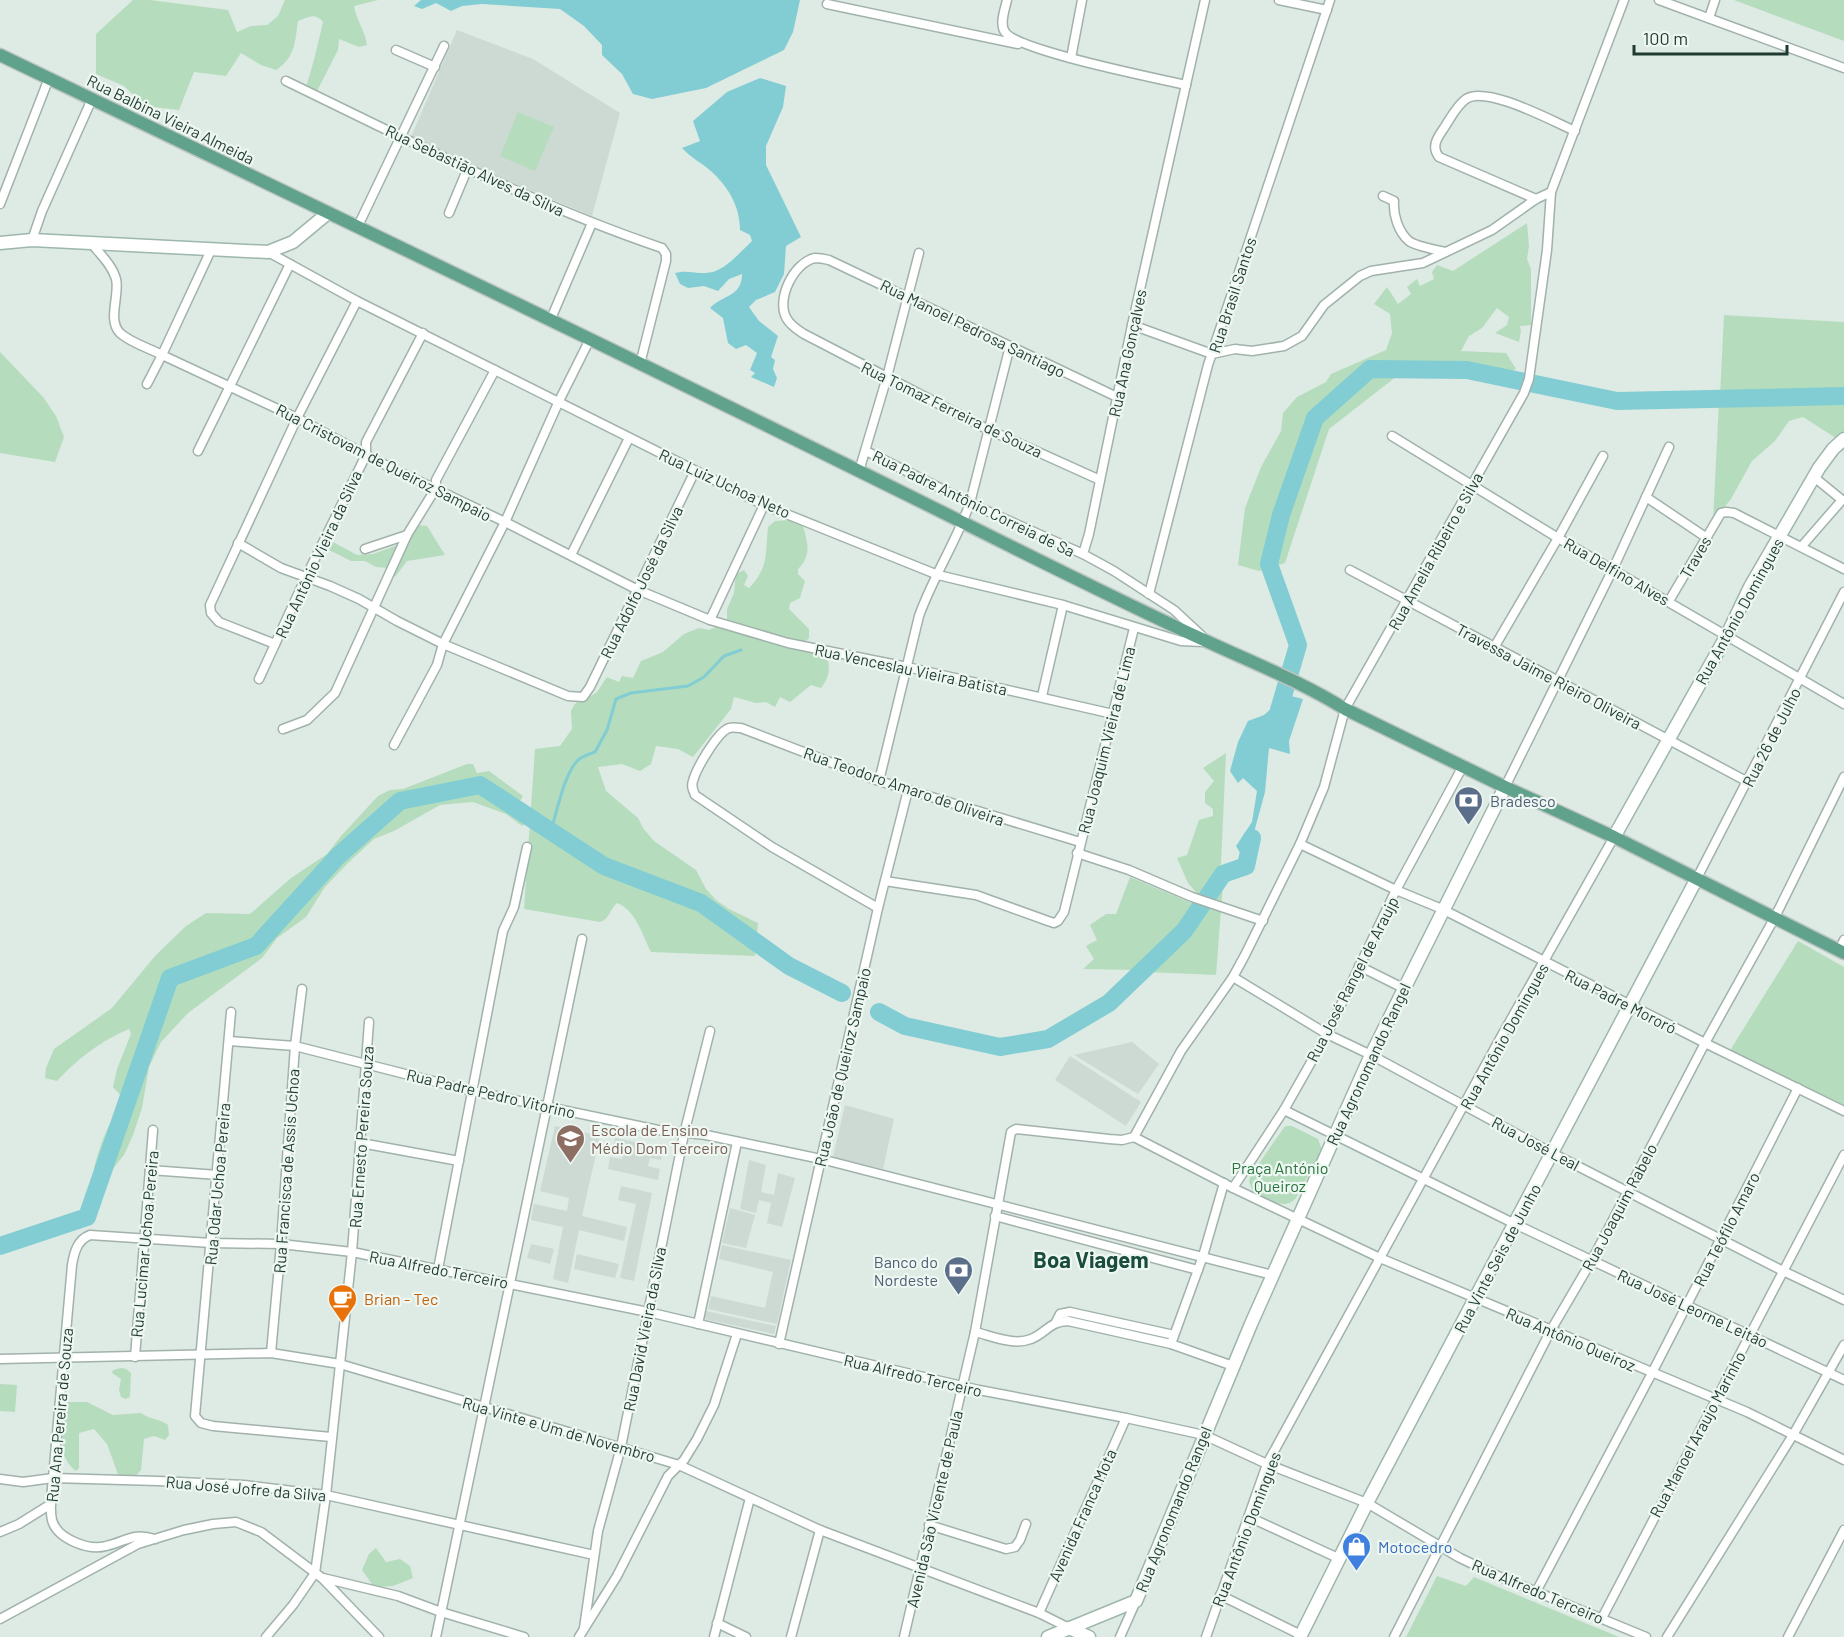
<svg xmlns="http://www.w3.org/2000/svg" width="1844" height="1637" font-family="Barlow,sans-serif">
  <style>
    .built { fill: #ccdad3 }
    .green { fill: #b5ddbd }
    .water { fill: #82cdd3 }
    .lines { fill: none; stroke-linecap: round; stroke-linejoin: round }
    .stream { stroke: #82cdd3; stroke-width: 3 }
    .river { stroke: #82cdd3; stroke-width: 18 }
    .street-casing { stroke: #a1b2ab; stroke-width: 11 }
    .secondary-casing { stroke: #9db7ab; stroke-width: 15 }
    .primary-casing { stroke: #bcc4c1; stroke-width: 15 }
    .street { stroke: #fff; stroke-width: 8 }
    .secondary { stroke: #fff; stroke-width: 12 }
    .primary { stroke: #60a28c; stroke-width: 12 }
    .labels { text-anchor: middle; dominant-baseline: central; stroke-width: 4.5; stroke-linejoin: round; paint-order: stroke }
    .street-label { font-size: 16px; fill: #1f3b31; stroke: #eef7f2 }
    .service-label { font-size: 16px; fill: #4e5e75; stroke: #eef7f2; text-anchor: start }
    .education-label { font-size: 16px; fill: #785e54; stroke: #eef7f2; text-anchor: start }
    .park-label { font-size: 16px; fill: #27733e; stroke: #eef7f2 }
    .food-label { font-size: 16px; fill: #c56008; stroke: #eef7f2; text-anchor: start }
    .shop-label { font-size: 16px; fill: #366cbe; stroke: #eef7f2; text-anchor: start }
    .district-label { font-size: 22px; font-weight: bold; fill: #1a4d3d; stroke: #eef7f2 }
  </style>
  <rect width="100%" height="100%" fill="#deeae4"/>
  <g class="built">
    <polygon points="457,30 533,59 620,113 592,216 491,174 411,137"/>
    <polygon points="1132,1042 1159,1064 1138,1094 1074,1055"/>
    <polygon points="1070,1056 1141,1102 1126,1126 1055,1080"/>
    <polygon points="845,1105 894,1119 883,1169 833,1157"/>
    <polygon points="555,1126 600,1136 582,1216 627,1227 624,1241 579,1230 568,1283 553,1279 563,1227 531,1220 534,1204 567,1211 569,1198 540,1191"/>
    <polygon points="615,1138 664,1148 661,1160 650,1158 648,1166 660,1169 658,1180 608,1169 610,1157 622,1159 623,1152 613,1150"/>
    <polygon points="749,1160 766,1165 761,1192 774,1195 778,1173 795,1178 782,1227 767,1223 771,1203 759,1200 756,1213 740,1209"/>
    <polygon points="621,1186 652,1193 634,1281 620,1278 636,1204 618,1200"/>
    <polygon points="730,1208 755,1215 746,1248 722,1243"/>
    <polygon points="531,1244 554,1249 550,1264 527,1258"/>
    <polygon points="722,1245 791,1260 777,1324 708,1309 711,1296 765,1308 773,1272 719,1259"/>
    <polygon points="577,1254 619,1264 615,1278 574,1269"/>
    <polygon points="706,1311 776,1326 774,1334 704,1319"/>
  </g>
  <g class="green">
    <path d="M133,0H150L228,10L237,32L251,26L267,25L278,16L285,0H378L354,6C357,21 365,31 367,45L359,47L339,39L338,50L317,91L306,87C313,65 318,44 323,22C315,12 308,17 298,21C295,42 295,58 276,70L261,65L241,53L226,76L194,72L179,110L145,106L124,86L96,74V34Z"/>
    <polygon points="1734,0 1844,0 1844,41"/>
    <polygon points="518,112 554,127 535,171 500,156"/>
    <polygon points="1527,223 1529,246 1527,259 1531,269 1531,325 1520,326 1521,331 1519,342 1495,333 1507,325 1509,317 1497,308 1482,328 1469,336 1461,351 1506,353 1516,369 1492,381 1406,369 1329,429 1285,563 1259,571 1238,565 1245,508 1261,467 1281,431 1283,413 1297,397 1326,382 1331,374 1386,350 1392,333 1390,314 1374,304 1387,287 1398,304 1411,294 1407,287 1417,279 1420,286 1434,279 1432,272 1437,265 1453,271"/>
    <polygon points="1724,315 1844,322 1844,392 1720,396"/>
    <polygon points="0,352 43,397 56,416 64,437 55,462 0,453"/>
    <polygon points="1844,397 1844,435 1839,440 1803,417 1789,421 1775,441 1752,461 1731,499 1713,521 1719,402"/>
    <path d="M790,520L802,523C807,541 813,554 798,569V574L805,581L800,598L790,603L789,609L809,629V638L804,643L727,621V609L734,593L736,574L744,570L748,576L744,585L749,588C769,567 765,555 768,527L775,521Z"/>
    <polygon points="416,525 427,526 445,555 407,561 395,577 389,568 376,567 365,561 351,561 329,550 333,542 357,555 373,554 406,542"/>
    <path d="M720,625L827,654C830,669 830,676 821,688L811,685L790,702L780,697L775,707L766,702L756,703L734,697L731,709L693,757L678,749L656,746L651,764L640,771L622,764L598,767L606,791L638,818L643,828L654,841L696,870L706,889L716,900L729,909L758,923L755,956L651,952C642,935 636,910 617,903C609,910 610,919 600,922L524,909L535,749L560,746L572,729L571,711L574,705L578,701L588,698L597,692L607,677L619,682L622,676L633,678L641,661L663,652L684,634L699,628L709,630Z"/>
    <polygon points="1226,753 1221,864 1200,897 1188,883 1177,858 1187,855 1199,820 1213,816 1213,809 1205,803 1205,792 1214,781 1203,768"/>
    <path d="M467,764H473L477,773L489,771L523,796L519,803L526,823L522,826L506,814L473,802L440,805L394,831L374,839L348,863L325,887L306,917L277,938L262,958L188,1013L161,1042L149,1067L142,1108L133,1135L124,1155L112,1170L98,1175L94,1168C100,1145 107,1125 121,1105V1096L113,1087L117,1069L131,1034L129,1029C102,1040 77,1059 57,1081L45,1078L46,1068L54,1049L112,1008L155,956L186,926L206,913L250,914L291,878L327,854L341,836L378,796L390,790L403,789Z"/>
    <polygon points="1130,877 1196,905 1180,928 1134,970 1083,969 1094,959 1086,946 1097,940 1090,925 1106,914 1116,914"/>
    <polygon points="1223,884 1216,975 1147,972 1185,937"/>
    <polygon points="1798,941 1844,967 1844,1106 1729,1052"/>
    <path d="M1285,1126H1292L1318,1139L1321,1147V1152L1296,1198C1284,1212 1267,1198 1253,1192L1249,1181L1251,1175Z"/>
    <polygon points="121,1368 126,1369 131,1373 130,1397 125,1399 121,1397 119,1390 121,1379 112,1373 113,1370"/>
    <polygon points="0,1384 17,1385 15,1412 0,1411"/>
    <path d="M63,1402H87L113,1415L141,1413C150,1420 159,1418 168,1425L169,1435L165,1440L154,1436L144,1439L141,1470L134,1478L119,1477L107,1444L94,1429L79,1433V1468L76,1471C55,1455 61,1426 63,1402Z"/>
    <polygon points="376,1548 386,1562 400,1559 410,1566 413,1578 393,1586 374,1587 362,1570 369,1554"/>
    <polygon points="1437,1576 1466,1586 1474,1577 1619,1637 1406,1637"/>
  </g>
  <g class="water">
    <polygon points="421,0 800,0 793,32 784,50 706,88 652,99 633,94 622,74 602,55 602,45 584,26 560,9 482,4 462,6 451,11 436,3 422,9 414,6"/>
    <path d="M760,78L786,86L783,107L766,146V165L801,237L786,246L784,274L775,292L756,300L749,307L759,321L778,336L771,357L775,360L773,369L777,378L774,387L751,377L755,373L750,370L757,353L746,345L736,349L728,343L723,318L710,308C722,295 742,297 742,274L729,279L718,291L704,286L688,288L680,284L675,273C687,270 693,273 704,273C723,274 739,253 752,241L750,235L740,230C740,207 729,188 712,172C702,163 691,158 682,148L700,141L693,121L727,92Z"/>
    <polygon points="1287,695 1303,699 1289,741 1290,754 1269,748 1265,792 1244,869 1224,878 1242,856 1236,846 1252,822 1257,791 1243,778 1238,783 1230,771 1238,742 1248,721 1264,715 1272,708 1286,718"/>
  </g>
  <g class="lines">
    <path class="stream" d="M551,831C557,811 564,774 578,760C583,756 589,754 595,752L607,730L616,699L631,693L688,686L704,677L724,656L741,650"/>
    <g class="river">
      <polyline points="1272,734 1298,645 1269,564 1281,515 1315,418 1370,369 1467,370 1617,401 1844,396"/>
      <polyline points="879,1012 905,1026 1000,1047 1048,1039 1109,1003 1184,931 1223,874 1246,866 1252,838"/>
      <polyline points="0,1246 87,1217 170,978 256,946 338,856 400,801 480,785 604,866 701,903 789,966 842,993"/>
    </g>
    <defs>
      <g id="street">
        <path d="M1007,0C1005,9 999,24 1005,32C1018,51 1156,78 1186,85"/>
        <polyline points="1279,0 1327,10"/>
        <polyline points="1659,0 1844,68"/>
        <polyline points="827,4 1018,44"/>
        <polyline points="1709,18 1715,0"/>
        <polyline points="396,50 435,67"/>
        <polyline points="1071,58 1082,0"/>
        <path d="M286,81C410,141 532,204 662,248L666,254V261L640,364"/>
        <polyline points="1551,192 1547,250 1529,379 1524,393 1345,709 1324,787 1300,844 1245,955 1233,977 1181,1051 1134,1137 1233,1188 1380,1258 1747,1412 1844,1460"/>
        <path d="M1383,196L1394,201C1393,214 1398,232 1409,241C1415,246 1437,250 1445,252"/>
        <path d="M1536,199L1439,157C1431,147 1437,138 1444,128C1450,119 1457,105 1466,99C1486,85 1552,121 1575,131"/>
        <polyline points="0,204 49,78"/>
        <polyline points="449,213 467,170"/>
        <polyline points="358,226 444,46"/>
        <polyline points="32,240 42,211 92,99"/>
        <path d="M92,244C100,254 112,265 116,279C120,295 107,320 120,333C131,343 149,348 162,355L147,384"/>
        <polyline points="211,250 162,355 297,418 391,468 505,522 638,590 710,620 788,643 907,667 1113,714"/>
        <polyline points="268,252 357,301 764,505 938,575 1063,605 1181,641 1203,642"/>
        <polyline points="550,321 592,223"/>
        <polyline points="1132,325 1212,354 1235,349 1252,351 1284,346 1302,336 1324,305 1360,276 1371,271 1423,263 1492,230 1536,199 1551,192 1624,0"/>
        <polyline points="1392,436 1558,538 1844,704"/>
        <polyline points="198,451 290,264"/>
        <polyline points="866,451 976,506 1083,554"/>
        <polyline points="859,471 887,377 919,253"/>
        <polyline points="1814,477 1842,500"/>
        <path d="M1100,480L987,429L804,334C798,330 791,326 787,319C775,300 794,262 815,258C820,258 825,259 829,260L1117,397"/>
        <polyline points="1646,497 1707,538"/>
        <polyline points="238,543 281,568 330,586 359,599 397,621 443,644 568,696 583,697 590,687 695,471"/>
        <polyline points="1802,546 1842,500"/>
        <polyline points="365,549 407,535 436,488 436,480 495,370"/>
        <polyline points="571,555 629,438"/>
        <polyline points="1350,570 1748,782"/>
        <polyline points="1149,594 1208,365 1330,0"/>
        <polyline points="1669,601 1721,513 1726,512 1734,513 1844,569"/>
        <polyline points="710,620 764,505"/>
        <polyline points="1202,636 1174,610 1114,571 1083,554 1089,534 1132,325 1205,0"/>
        <polyline points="275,644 219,622 211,613 210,605 297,418 357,301"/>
        <polyline points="1495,646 1558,538 1603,456"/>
        <polyline points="259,679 306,577 366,455 366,442 423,333"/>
        <polyline points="1042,696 1063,605"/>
        <polyline points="283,729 307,720 335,693 407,535"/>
        <polyline points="394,745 437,665 443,644 505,522 559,401 590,339"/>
        <path d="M879,781L919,616C933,577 956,542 970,503L1010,346"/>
        <polyline points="1505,787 1613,569 1669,447"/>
        <polyline points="1300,844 1396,890 1442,909 1705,1043 1844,1111"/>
        <polyline points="1077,853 1129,870 1192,897 1263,921"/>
        <polyline points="1696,880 1844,592"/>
        <polyline points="885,881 976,895 1048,921 1054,923 1058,921 1064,912 1134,628"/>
        <path d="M878,908L772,847L695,795C693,790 691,786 693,781C696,769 716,735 727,729C731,726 736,728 741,728L879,781L1080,842"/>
        <polyline points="1839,950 1844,940"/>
        <polyline points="1359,966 1403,988"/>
        <polyline points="1233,977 1327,1034 1371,1055 1552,1153 1783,1271 1844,1300"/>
        <polyline points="231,1012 195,1416 201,1423 213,1426 331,1437"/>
        <polyline points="229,1041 295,1046 472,1091 658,1130 706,1135 821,1159 1272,1275"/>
        <polyline points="1284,1110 1515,1224 1844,1380"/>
        <polyline points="361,1143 459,1161"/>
        <polyline points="150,1170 218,1175"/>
        <polyline points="1233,1188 1284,1110 1327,1034 1396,890 1463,766"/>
        <polyline points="995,1216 1198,1270"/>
        <polyline points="438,1269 503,931 514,907 527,847"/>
        <polyline points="1056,1322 1060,1314 1070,1312 1174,1335"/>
        <polyline points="698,1324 737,1142"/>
        <path d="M975,1332C992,1336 1014,1346 1031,1339C1045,1334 1050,1321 1068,1321L1171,1344L1233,1366"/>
        <polyline points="779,1344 878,908 908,790"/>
        <polyline points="1171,1344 1203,1256 1224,1183"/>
        <polyline points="271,1353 281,1244 295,1046 302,989"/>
        <polyline points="135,1357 153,1130"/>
        <polyline points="0,1359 271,1353 340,1364 679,1465 820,1530 1039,1613 1069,1628"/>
        <polyline points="0,1479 23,1482 53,1478 158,1481 244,1485 326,1495 594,1555"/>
        <polyline points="1249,1517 1338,1558"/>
        <polyline points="929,1525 1006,1549 1015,1547 1020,1540 1026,1524"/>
        <polyline points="0,1532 19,1524 51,1504"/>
        <path d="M155,1539C133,1532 127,1541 106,1546C89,1551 57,1539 52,1520C49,1507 52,1491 53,1478L72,1265C74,1253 77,1240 90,1235L211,1243L281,1244L352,1252L648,1312L979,1390L1126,1418L1204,1435L1267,1464L1367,1503L1460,1558L1498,1576L1646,1637"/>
        <polyline points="323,1578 398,1596 441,1612 524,1637"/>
        <polyline points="1536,1592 1652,1373 1798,1088"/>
        <polyline points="1220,1595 1301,1635"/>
        <polyline points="1039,1613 1126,1418"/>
        <polyline points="1602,1618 1844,1155"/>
        <polyline points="0,1619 138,1544 184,1530 213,1524 236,1522 261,1532 322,1578 379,1637"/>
        <polyline points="717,1623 746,1637"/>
        <polyline points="584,1628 598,1531 621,1447 684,1134 710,1031"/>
        <polyline points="266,1637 293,1605 315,1573 326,1495 352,1252 369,1022"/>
        <polyline points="436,1637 582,939"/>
        <polyline points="579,1637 617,1576 668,1476 684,1460 697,1439 714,1405 737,1334"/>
        <polyline points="714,1637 750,1498"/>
        <polyline points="791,1637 820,1530"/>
        <polyline points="904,1637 975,1332 1011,1132 1016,1129 1109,1139 1122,1140 1134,1137"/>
        <polyline points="1120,1637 1136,1601"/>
        <polyline points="1206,1637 1267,1464 1501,1037 1614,837"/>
        <polyline points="1394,1637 1551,1330 1592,1260 1705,1043 1775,917 1844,777"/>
        <polyline points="1667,1637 1793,1435 1844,1345"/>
        <polyline points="1788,1637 1844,1530"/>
      </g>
      <g id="secondary">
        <polyline points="0,243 32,240 268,252 293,242 328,213"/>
        <polyline points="1614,837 1727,635 1750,587 1819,468 1833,449 1844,439"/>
        <polyline points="1069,1628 1089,1637"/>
        <polyline points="1048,1637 1136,1601 1251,1324 1371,1055 1505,787"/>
        <polyline points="1300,1637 1367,1503 1696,880"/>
      </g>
      <path id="primary" d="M0,55C325,211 651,367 974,528C1050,566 1126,604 1204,640C1251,662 1300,681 1345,709L1505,787L1614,837L1844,953"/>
    </defs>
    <use href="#street" class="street-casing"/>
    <use href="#secondary" class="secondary-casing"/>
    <use href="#primary" class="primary-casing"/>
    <use href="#street" class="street"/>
    <use href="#secondary" class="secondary"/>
    <use href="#primary" class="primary"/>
  </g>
  <defs>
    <symbol id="bank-pin" viewBox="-11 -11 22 30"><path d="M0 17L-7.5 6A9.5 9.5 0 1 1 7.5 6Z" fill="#5c6f8a" stroke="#eef7f2"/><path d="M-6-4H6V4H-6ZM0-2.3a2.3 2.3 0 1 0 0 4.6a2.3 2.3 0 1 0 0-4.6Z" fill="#fff"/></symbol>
    <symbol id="school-pin" viewBox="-11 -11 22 30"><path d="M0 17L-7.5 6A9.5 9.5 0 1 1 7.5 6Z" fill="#8d6e63" stroke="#eef7f2"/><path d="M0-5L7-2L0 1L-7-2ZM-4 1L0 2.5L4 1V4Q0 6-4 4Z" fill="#fff"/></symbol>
    <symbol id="cafe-pin" viewBox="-11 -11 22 30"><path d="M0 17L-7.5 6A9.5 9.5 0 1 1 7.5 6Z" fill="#e8710a" stroke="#eef7f2"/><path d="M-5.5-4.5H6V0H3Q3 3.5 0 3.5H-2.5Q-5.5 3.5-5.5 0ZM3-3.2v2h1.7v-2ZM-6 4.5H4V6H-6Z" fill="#fff"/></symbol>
    <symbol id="shop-pin" viewBox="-11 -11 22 30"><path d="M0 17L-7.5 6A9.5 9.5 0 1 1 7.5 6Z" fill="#3f7fe0" stroke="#eef7f2"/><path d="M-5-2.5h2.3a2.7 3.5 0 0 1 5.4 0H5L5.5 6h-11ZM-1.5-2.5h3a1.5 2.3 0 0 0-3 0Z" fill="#fff"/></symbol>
  </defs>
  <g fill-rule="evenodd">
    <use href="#bank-pin" x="1452" y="784" width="33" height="45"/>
    <use href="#school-pin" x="554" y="1122" width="33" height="45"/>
    <use href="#bank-pin" x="942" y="1254" width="33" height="45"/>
    <use href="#cafe-pin" x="326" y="1282" width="33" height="45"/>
    <use href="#shop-pin" x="1340" y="1530" width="33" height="45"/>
  </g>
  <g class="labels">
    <g class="street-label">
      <text transform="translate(171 119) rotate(26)">Rua Balbina Vieira Almeida</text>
      <text transform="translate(475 170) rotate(25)">Rua Sebastião Alves da Silva</text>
      <text transform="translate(1232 295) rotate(-72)">Rua Brasil Santos</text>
      <text transform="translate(973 328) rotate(26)">Rua Manoel Pedrosa Santiago</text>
      <text transform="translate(1127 353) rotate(-78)">Rua Ana Gonçalves</text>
      <text transform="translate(952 409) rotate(26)">Rua Tomaz Ferreira de Souza</text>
      <text transform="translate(384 462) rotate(27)">Rua Cristovam de Queiroz Sampaio</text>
      <text transform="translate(725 483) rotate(25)">Rua Luiz Uchoa Neto</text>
      <text transform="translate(974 503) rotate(26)">Rua Padre Antônio Correia de Sa</text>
      <text transform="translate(1435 551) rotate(-61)">Rua Amelia Ribeiro e Silva</text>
      <text transform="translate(318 554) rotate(-65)">Rua Antônio Vieira da Silva</text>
      <text transform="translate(1695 557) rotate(-60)">Traves</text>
      <text transform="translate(1617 571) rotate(30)">Rua Delfino Alves</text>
      <text transform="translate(641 582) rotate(-64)">Rua Adolfo José da Silva</text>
      <text transform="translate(1739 611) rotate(-61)">Rua Antônio Domingues</text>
      <text transform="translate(911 669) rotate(12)">Rua Venceslau Vieira Batista</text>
      <text transform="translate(1549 676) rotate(28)">Travessa Jaime Rieiro Oliveira</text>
      <text transform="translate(1771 737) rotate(-63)">Rua 26 de Julho</text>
      <text transform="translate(1106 740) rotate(-76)">Rua Joaquim Vieira de Lima</text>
      <text transform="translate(904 786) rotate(19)">Rua Teodoro Amaro de Oliveira</text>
      <text transform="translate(1352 979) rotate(-63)">Rua José Rangel de Araujp</text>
      <text transform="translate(1621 1001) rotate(27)">Rua Padre Mororó</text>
      <text transform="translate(1504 1036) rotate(-61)">Rua Antônio Domingues</text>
      <text transform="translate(1368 1064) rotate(-65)">Rua Agronomando Rangel</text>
      <text transform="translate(842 1067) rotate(-77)">Rua João de Queiroz Sampaio</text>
      <text transform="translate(491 1093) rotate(13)">Rua Padre Pedro Vitorino</text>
      <text transform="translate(361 1137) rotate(-86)">Rua Ernesto Pereira Souza</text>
      <text transform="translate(1536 1143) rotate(28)">Rua José Leal</text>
      <text transform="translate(286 1171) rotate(-86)">Rua Francisca de Assis Uchoa</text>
      <text transform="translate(217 1184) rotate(-85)">Rua Odar Uchoa Pereira</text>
      <text transform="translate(1619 1207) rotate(-62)">Rua Joaquim Rabelo</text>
      <text transform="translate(1726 1229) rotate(-63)">Rua Teófilo Amaro</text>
      <text transform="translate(144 1244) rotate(-85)">Rua Lucimar Uchoa Pereira</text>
      <text transform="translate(1497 1258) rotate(-62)">Rua Vinte Seis de Junho</text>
      <text transform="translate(439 1269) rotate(11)">Rua Alfredo Terceiro</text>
      <text transform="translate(1693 1308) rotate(25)">Rua José Leorne Leitão</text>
      <text transform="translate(644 1329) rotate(-79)">Rua David Vieira da Silva</text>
      <text transform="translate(1571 1339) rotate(23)">Rua Antônio Queiroz</text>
      <text transform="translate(913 1375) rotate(13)">Rua Alfredo Terceiro</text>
      <text transform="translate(59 1415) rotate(-85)">Rua Ana Pereira de Souza</text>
      <text transform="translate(559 1429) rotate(16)">Rua Vinte e Um de Novembro</text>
      <text transform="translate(1697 1434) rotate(-62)">Rua Manoel Araujo Marinho</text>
      <text transform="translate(246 1488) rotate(5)">Rua José Jofre da Silva</text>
      <text transform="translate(934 1509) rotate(-77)">Avenida São Vicente de Paula</text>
      <text transform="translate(1173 1509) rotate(-68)">Rua Agronomando Rangel</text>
      <text transform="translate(1082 1515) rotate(-66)">Avenida Franca Mota</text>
      <text transform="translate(1246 1529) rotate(-69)">Rua Antônio Domingues</text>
      <text transform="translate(1538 1591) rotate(23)">Rua Alfredo Terceiro</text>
    </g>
    <g class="service-label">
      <text x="1490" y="800">Bradesco</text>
      <text x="938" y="1261" text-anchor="end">Banco do<tspan x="938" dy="18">Nordeste</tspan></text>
    </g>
    <g class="education-label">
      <text x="591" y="1129">Escola de Ensino<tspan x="591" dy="18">Médio Dom Terceiro</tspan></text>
    </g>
    <g class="park-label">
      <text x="1280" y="1167">Praça António<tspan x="1280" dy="18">Queiroz</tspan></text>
    </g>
    <g class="food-label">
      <text x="364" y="1298">Brian - Tec</text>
    </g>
    <g class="shop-label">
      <text x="1378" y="1546">Motocedro</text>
    </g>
    <g class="district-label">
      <text x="1091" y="1259">Boa Viagem</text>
    </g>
  </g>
  <path d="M1634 45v9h153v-9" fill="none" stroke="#1f3b31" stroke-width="3"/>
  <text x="1643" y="45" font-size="18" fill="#1f3b31" stroke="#eef7f2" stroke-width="4.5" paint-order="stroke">100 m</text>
</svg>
